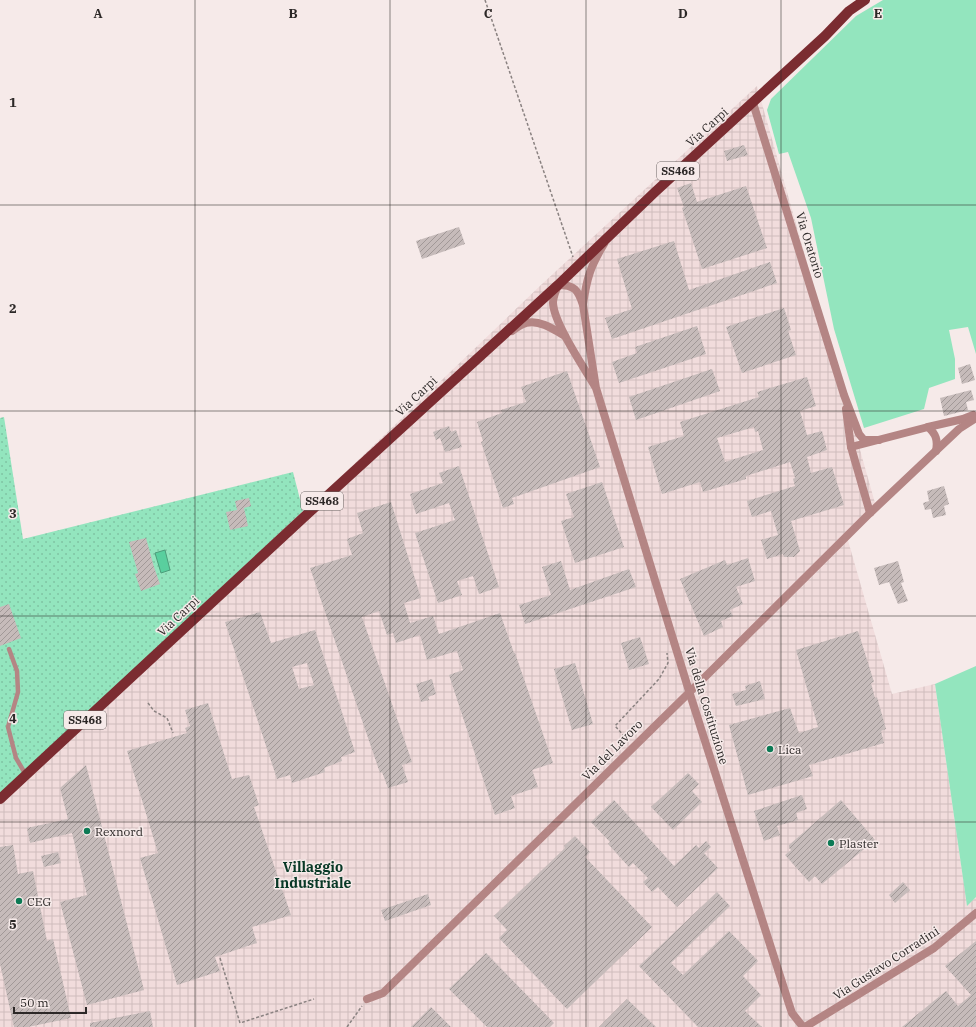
<svg xmlns="http://www.w3.org/2000/svg" width="976" height="1027" font-family="'IBM Plex Serif',serif">
  <style>
    .industrial { fill: url(#industrial-grid) }
    .grass { fill: #93e5be }
    .park { fill: url(#park-dots) }
    .water { fill: #59cf9e; stroke: #4c9d7a }
    .building { fill: url(#building-hatch); fill-rule: evenodd }
    .lines { fill: none; stroke-linecap: round; stroke-linejoin: round }
    .path { stroke: #8a8281; stroke-width: 1.5; stroke-dasharray: 3 2; stroke-linecap: butt }
    .lane { stroke: #b48584; stroke-width: 4.5 }
    .street { stroke: #b48584; stroke-width: 8 }
    .primary { stroke: #7b2c31; stroke-width: 10 }
    .grid { fill: none; stroke: #2c2827; stroke-width: 1; stroke-opacity: 0.55 }
    .poi-dot { fill: #0c7a55; stroke: #f6eae9; stroke-width: 1.5 }
    .labels { text-anchor: middle; dominant-baseline: central; stroke-width: 3; stroke-linejoin: round; paint-order: stroke }
    .shield { fill: #f6eae9; stroke: #696261; stroke-width: 1 }
    .shield-label { font-size: 11px; font-weight: bold; fill: #2c2827 }
    .street-label { font-size: 12px; fill: #2c2827; stroke: #f6eae9 }
    .poi-label { font-size: 12px; fill: #2c2827; stroke: #f6eae9; text-anchor: start }
    .quarter-label { font-size: 14px; font-weight: bold; fill: #083826; stroke: #f6eae9 }
    .grid-label { font-size: 13px; text-anchor: middle; font-weight: bold; fill: #2c2827; stroke: #f6eae9; stroke-width: 3; stroke-linejoin: round; paint-order: stroke }
  </style>
  <defs>
    <pattern id="industrial-grid" width="8" height="8" patternUnits="userSpaceOnUse"><rect width="8" height="8" fill="#f1dcdc"/><path d="M0 4h8M4 0v8" fill="none" stroke="#cfbdbd"/></pattern>
    <pattern id="park-dots" width="8" height="8" patternUnits="userSpaceOnUse"><rect width="8" height="8" fill="#93e5be"/><path d="M2 2h.1M6 6h.1" fill="none" stroke="#7fc4a3" stroke-width="1.8" stroke-linecap="round"/></pattern>
    <pattern id="building-hatch" width="6" height="6" patternUnits="userSpaceOnUse"><rect width="6" height="6" fill="#c6bbba"/><path d="M-1 1l2-2M0 6l6-6M5 7l2-2" fill="none" stroke="#a19897"/></pattern>
  </defs>
  <rect width="100%" height="100%" fill="#f6eae9"/>
  <polygon class="industrial" points="757,86 877,510 847,537 892,694 935,684 967,905 976,897 976,1027 0,1027 0,795 330,487 542,284"/>
  <g class="grass">
    <polygon points="883,0 976,0 976,354 968,327 949,330 955,359 955,379 929,388 924,409 864,428 834,329 811,218 788,152 779,154 767,110 771,99 856,16"/>
    <polygon points="976,666 976,897 967,906 935,684"/>
  </g>
  <polygon class="park" points="4,417 23,539 293,472 303,511 0,795 0,418"/>
  <polygon class="water" points="165,550 170,570 161,573 155,553"/>
  <g class="building">
    <polygon points="744,145 748,155 727,161 724,151"/>
    <polygon points="691,183 697,202 746,186 767,248 702,269 682,208 684,207 677,188"/>
    <polygon points="459,227 465,244 422,259 416,241"/>
    <polygon points="674,241 689,290 770,262 777,283 612,339 605,318 632,309 617,259"/>
    <polygon points="784,308 791,330 788,331 796,355 742,373 726,327"/>
    <polygon points="697,326 706,354 619,383 612,362 637,353 635,347"/>
    <polygon points="970,364 975,380 962,384 958,368"/>
    <polygon points="712,369 720,391 636,420 629,397"/>
    <polygon points="567,371 600,467 512,498 514,504 503,508 481,442 483,441 477,422 502,413 501,410 526,402 521,387"/>
    <path d="M807,377L816,406L800,411L807,435L822,431L827,450L807,457L811,473L832,467L844,505L791,521L800,551L794,557H784L783,554L767,559L761,540L778,535L771,511L752,517L747,501L795,486L793,479L795,478L790,462L746,476V479L703,492L700,482L662,494L648,447L684,436L680,422L759,397L757,392ZM754,427L755,432L758,431L763,450L725,462L717,438Z"/>
    <polygon points="971,390 974,400 966,402 968,410 944,416 940,398"/>
    <polygon points="449,426 451,432 456,430 462,447 445,452 440,438 436,440 433,432"/>
    <polygon points="459,466 499,587 479,594 473,576 457,581 462,595 438,603 415,533 455,520 449,503 416,514 410,494 443,483 439,473"/>
    <polygon points="602,482 624,547 575,563 561,521 574,517 566,494"/>
    <polygon points="944,486 949,504 944,506 946,515 933,518 931,509 925,510 923,503 929,501 927,491"/>
    <polygon points="249,498 251,506 244,508 248,526 230,530 226,512 237,510 235,501"/>
    <polygon points="391,502 421,598 404,603 410,623 433,616 439,634 500,613 514,653 515,653 553,763 532,770 538,787 511,796 515,808 495,815 449,675 463,670 457,651 427,660 420,635 396,643 393,633 387,635 379,611 362,617 412,762 402,765 408,782 388,788 382,772 380,773 310,568 352,555 347,539 363,533 357,513"/>
    <polygon points="146,538 154,567 160,584 141,591 135,574 138,573 129,542"/>
    <polygon points="748,558 755,581 736,587 743,604 730,610 733,616 721,621 723,627 704,636 680,579 725,560 727,565"/>
    <polygon points="561,561 570,590 629,569 636,587 525,624 519,605 551,595 542,567"/>
    <polygon points="898,561 904,582 901,583 908,601 898,604 889,582 879,585 874,568"/>
    <polygon points="9,604 21,638 0,646 0,607"/>
    <path d="M260,612L271,643L315,630L355,752L341,757L342,761L324,768L325,772L292,783L290,775L277,779L225,622ZM307,663L314,685L299,689L292,667Z"/>
    <polygon points="858,631 874,682 871,683 875,698 877,697 886,729 881,731 884,743 809,765 813,776 748,795 729,725 790,708 799,733 818,727 796,650"/>
    <polygon points="640,637 649,664 629,670 621,643"/>
    <polygon points="575,663 593,724 572,730 554,669"/>
    <polygon points="432,679 436,694 428,697 429,700 421,702 416,684"/>
    <polygon points="760,681 765,699 736,706 732,694 746,690 745,686"/>
    <polygon points="208,703 232,779 249,775 259,805 254,807 291,915 252,927 257,943 215,957 220,971 177,985 140,858 158,853 127,751 187,733 185,728 190,726 185,710"/>
    <polygon points="86,765 144,990 87,1005 60,902 87,895 72,833 30,843 27,828 68,819 60,788"/>
    <polygon points="688,773 699,784 692,791 702,802 673,830 651,807"/>
    <polygon points="802,795 807,809 796,813 798,820 777,826 780,835 764,841 754,811"/>
    <polygon points="614,800 674,866 696,845 699,848 706,841 711,847 704,853 718,868 677,907 658,887 652,892 643,882 648,878 633,863 629,867 608,844 610,842 591,822"/>
    <polygon points="841,800 875,840 822,884 815,876 809,882 785,855 791,850 789,848 789,845"/>
    <polygon points="575,836 590,852 585,857 652,927 567,1009 499,938 507,930 494,916 565,848 564,846"/>
    <polygon points="13,845 18,874 33,871 47,941 53,939 71,1018 28,1027 14,1027 0,964 0,847"/>
    <polygon points="58,852 61,863 44,867 41,856"/>
    <polygon points="903,882 910,890 895,903 889,895"/>
    <polygon points="717,892 730,906 671,963 683,975 729,931 758,961 743,976 761,995 745,1011 762,1027 698,1027 639,966"/>
    <polygon points="428,894 431,905 385,921 381,910"/>
    <polygon points="976,941 976,1027 902,1027 946,991 958,1006 971,995 945,966"/>
    <polygon points="486,953 554,1023 550,1027 487,1027 449,989"/>
    <polygon points="627,999 656,1027 599,1027"/>
    <polygon points="431,1007 451,1027 411,1027"/>
    <polygon points="150,1011 153,1027 90,1027 90,1023"/>
  </g>
  <g class="lines">
    <g class="path">
      <polyline points="485,0 573,257"/>
      <polyline points="148,703 154,711 167,718 173,733"/>
      <polyline points="628,740 615,726 659,679 668,663 667,653"/>
      <polyline points="220,958 240,1023 314,999"/>
      <polyline points="347,1027 362,1006"/>
    </g>
    <polyline class="lane" points="9,649 17,671 18,692 8,727 16,758 26,775"/>
    <g class="street">
      <polyline points="753,103 844,395 859,434 864,440 879,440"/>
      <path d="M583,304C587,278 590,267 604,244"/>
      <path d="M512,331C516,328 521,324 526,323C539,319 555,330 565,336"/>
      <path d="M596,388C585,369 554,324 553,303C553,296 556,291 558,285C575,285 578,290 583,305L596,388L689,691L789,1004L792,1013L803,1027"/>
      <polyline points="846,409 851,447 870,513"/>
      <polyline points="928,427 963,419 973,415"/>
      <path d="M851,447L928,427C936,434 938,440 936,451"/>
      <polyline points="367,999 383,993 708,674 870,513 959,429 976,418"/>
      <polyline points="805,1027 934,948 976,913"/>
    </g>
    <polyline class="primary" points="0,799 303,518 558,285 655,192 825,36 849,11 865,0"/>
  </g>
  <path class="grid" d="M195,0V1027M390,0V1027M586,0V1027M781,0V1027M0,205H976M0,411H976M0,616H976M0,822H976"/>
  <g class="poi-dot">
    <circle cx="770" cy="749" r="4"/>
    <circle cx="87" cy="831" r="4"/>
    <circle cx="831" cy="843" r="4"/>
    <circle cx="19" cy="901" r="4"/>
  </g>
  <g class="labels">
    <g class="shield">
      <rect x="657" y="162" width="42" height="18" rx="3"/>
      <rect x="301" y="492" width="42" height="18" rx="3"/>
      <rect x="64" y="711" width="42" height="18" rx="3"/>
    </g>
    <g class="shield-label">
      <text x="678" y="171">SS468</text>
      <text x="322" y="501">SS468</text>
      <text x="85" y="720">SS468</text>
    </g>
    <g class="street-label">
      <text transform="translate(707 127) rotate(-42)">Via Carpi</text>
      <text transform="translate(810 245) rotate(73)">Via Oratorio</text>
      <text transform="translate(416 396) rotate(-43)">Via Carpi</text>
      <text transform="translate(178 616) rotate(-43)">Via Carpi</text>
      <text transform="translate(707 706) rotate(73)">Via della Costituzione</text>
      <text transform="translate(612 750) rotate(-45)">Via del Lavoro</text>
      <text transform="translate(886 963) rotate(-33)">Via Gustavo Corradini</text>
    </g>
    <g class="poi-label">
      <text x="778" y="749">Lica</text>
      <text x="95" y="831">Rexnord</text>
      <text x="839" y="843">Plaster</text>
      <text x="27" y="901">CEG</text>
    </g>
    <g class="quarter-label">
      <text x="313" y="867">Villaggio<tspan x="313" dy="16">Industriale</tspan></text>
    </g>
  </g>
  <g class="grid-label">
    <text x="98" y="18">A</text>
    <text x="293" y="18">B</text>
    <text x="488" y="18">C</text>
    <text x="683" y="18">D</text>
    <text x="878" y="18">E</text>
    <text x="13" y="107">1</text>
    <text x="13" y="313">2</text>
    <text x="13" y="518">3</text>
    <text x="13" y="723">4</text>
    <text x="13" y="929">5</text>
  </g>
  <path d="M14 1007v6h72v-6" fill="none" stroke="#2c2827" stroke-width="2"/>
  <text x="20" y="1007" font-size="12" fill="#2c2827" stroke="#f6eae9" stroke-width="3" paint-order="stroke">50 m</text>
</svg>
